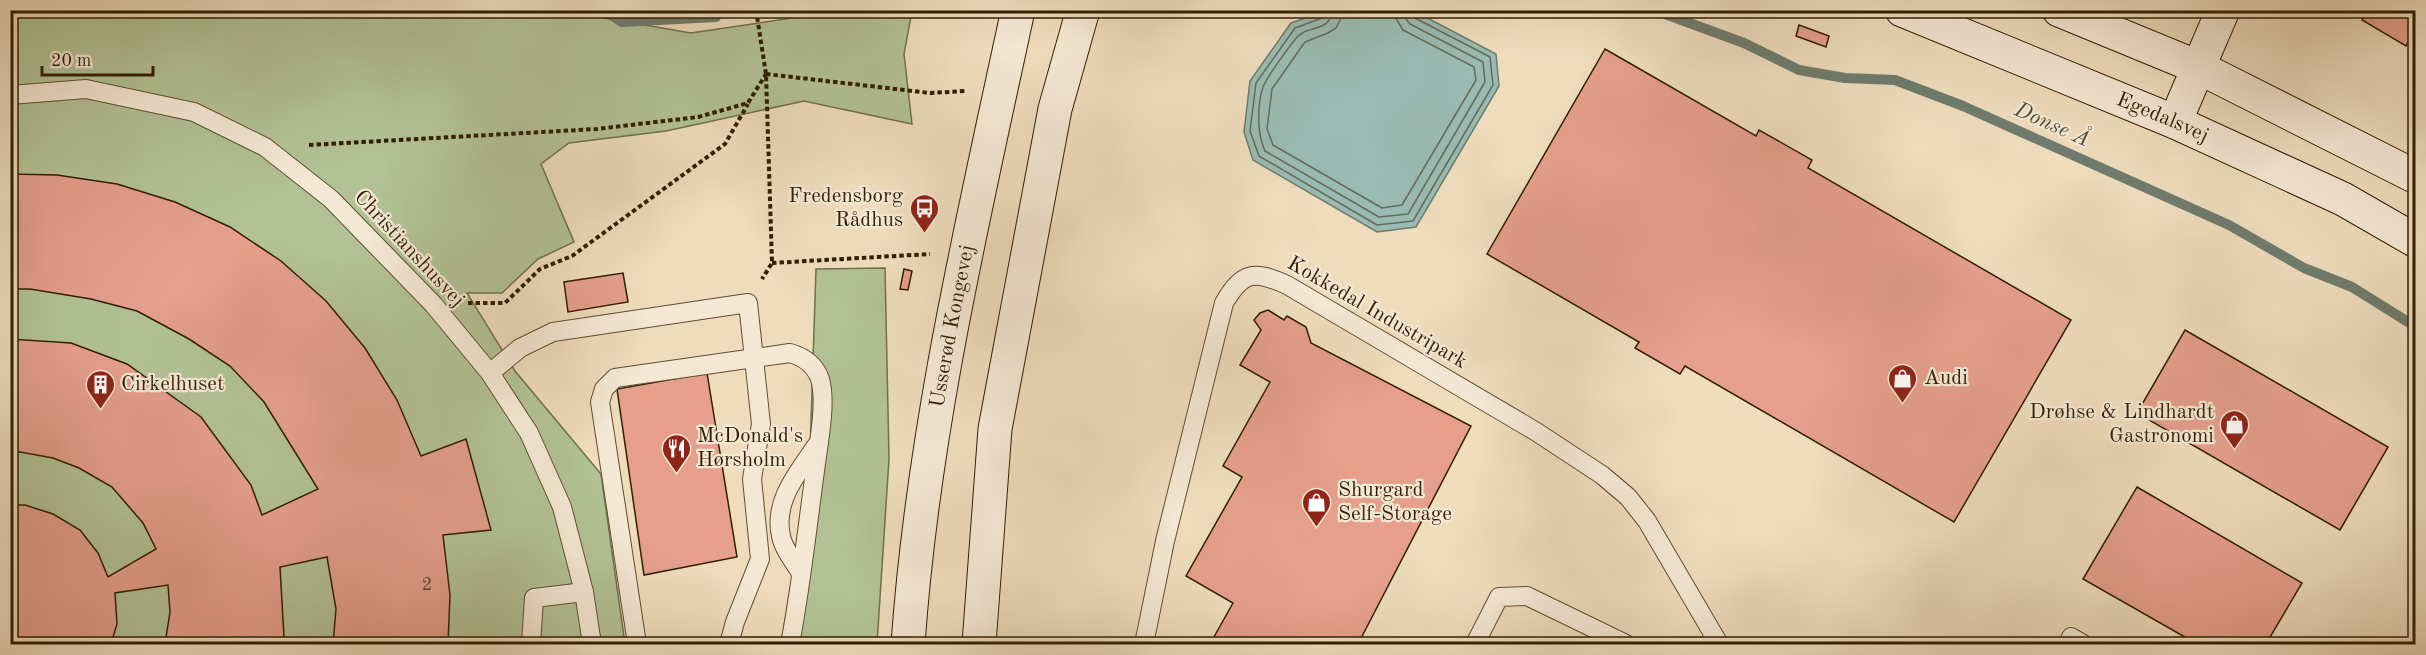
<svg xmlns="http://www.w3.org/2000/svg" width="2426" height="655" font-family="'Old Standard TT',serif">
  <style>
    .green { fill: #b2c296; stroke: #72704c; stroke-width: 1.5 }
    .water { fill: #99bbb3; stroke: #6f7c6d; stroke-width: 1.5 }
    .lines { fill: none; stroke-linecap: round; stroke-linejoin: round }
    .shore { stroke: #656c5b; stroke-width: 1.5 }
    .stream { stroke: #6f7c6d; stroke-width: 10 }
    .building { fill: #e59f8c; stroke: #311e03; stroke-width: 1.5 }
    .lane-casing { stroke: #604e32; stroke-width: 20 }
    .secondary-casing { stroke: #311e03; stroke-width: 35 }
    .path { stroke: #311e03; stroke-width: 4; stroke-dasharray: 4.5 3; stroke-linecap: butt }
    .lane { stroke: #f4e8d4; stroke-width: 18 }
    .secondary { stroke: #f4e8d4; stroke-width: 33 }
    .labels { text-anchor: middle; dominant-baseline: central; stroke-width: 4.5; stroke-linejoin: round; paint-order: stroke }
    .number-label { font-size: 18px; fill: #5e3e25 }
    .street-label { font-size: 21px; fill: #311e03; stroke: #f4e8d4 }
    .poi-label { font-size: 21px; fill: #311e03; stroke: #f4e8d4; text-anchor: start }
    .water-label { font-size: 22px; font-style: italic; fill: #504d38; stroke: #f4e8d4 }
  </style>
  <rect width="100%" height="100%" fill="#eedcbd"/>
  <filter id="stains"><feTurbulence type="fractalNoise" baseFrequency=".00333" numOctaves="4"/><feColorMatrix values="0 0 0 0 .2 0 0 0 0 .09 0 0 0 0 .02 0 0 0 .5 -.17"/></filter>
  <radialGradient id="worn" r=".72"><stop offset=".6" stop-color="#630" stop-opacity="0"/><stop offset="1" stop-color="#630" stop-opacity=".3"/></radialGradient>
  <g class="green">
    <polygon points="590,10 604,18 691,33 839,11 912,11 904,54 912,124 804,101 666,131 569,143 541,164 574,242 538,259 502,293 467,293 515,371 601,474 625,644 11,644 10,11"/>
    <polygon points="885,268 889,459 877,644 781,644 809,483 816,269"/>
  </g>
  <polygon class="water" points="1384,11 1416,12 1496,54 1499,86 1416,227 1377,232 1253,160 1244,132 1250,81 1291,23 1326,11"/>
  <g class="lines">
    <g class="shore">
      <polyline points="1325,10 1322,18 1295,28 1256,83 1250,131 1259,156 1377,225 1413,221 1493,85 1490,57 1415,18 1412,10"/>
      <path d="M1332,10C1331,32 1309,25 1298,36C1291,44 1266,78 1263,87C1257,105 1257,134 1265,151L1379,217L1408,214L1485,82L1483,62L1410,24L1406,19L1404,10"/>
      <polyline points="1341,10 1340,20 1336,28 1328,33 1305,42 1272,89 1267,129 1273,145 1382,208 1402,205 1476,80 1474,67 1403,30 1397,20 1395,10"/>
    </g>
    <g class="stream">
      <polyline points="604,10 622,22 716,17"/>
      <polyline points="903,10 911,11"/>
      <polyline points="1654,10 1744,43 1799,70 1845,78 1895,80 1963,106 2229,225 2304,268 2352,287 2416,327"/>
    </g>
  </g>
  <g class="building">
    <polygon points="2368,10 2416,10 2416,29 2406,46 2362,20"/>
    <polygon points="1799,25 1829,36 1826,47 1796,36"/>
    <polygon points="1605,49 1756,136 1759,130 1812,160 1808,168 2071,320 1954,522 1685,366 1680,374 1635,348 1639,342 1487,254"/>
    <polygon points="10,174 57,175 117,184 175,202 230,227 281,261 326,301 365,348 397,400 421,456 466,439 491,530 443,535 450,595 448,644 333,644 336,609 327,557 280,567 284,637 282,644 165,644 170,612 168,585 115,593 117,624 111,644 10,644 10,505 25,505 53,514 80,530 98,553 108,577 156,549 143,523 112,487 79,468 53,458 20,452 10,453 10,339 71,343 127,364 201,417 251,485 262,515 318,489 264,402 230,366 189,339 137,311 91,299 30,289 10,289"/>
    <polygon points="904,269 912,271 908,290 900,289"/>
    <polygon points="623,273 628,302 568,312 564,282"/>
    <polygon points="1268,310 1284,320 1287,316 1306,327 1311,343 1471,426 1358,644 1210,644 1233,603 1186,576 1242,477 1223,466 1270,382 1240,365 1261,330 1254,320 1260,313"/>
    <polygon points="2185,330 2388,447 2340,530 2137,413"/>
    <polygon points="707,373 737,557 644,575 617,389"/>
    <polygon points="2137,487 2302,583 2266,644 2197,644 2083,579"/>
  </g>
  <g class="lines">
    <defs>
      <g id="lane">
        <polyline points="10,95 86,89 194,112 265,147 331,199 433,304 490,373 529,433 562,507 584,592 592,644"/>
        <polyline points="490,373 520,348 553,332 748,303 761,424 752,479 760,559 735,622 729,644"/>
        <path d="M801,573C794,562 783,548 781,536C773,501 798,473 816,446"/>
        <polyline points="2071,637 2083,644"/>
        <polyline points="531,644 534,598 584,592"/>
        <path d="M637,644L600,402L604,389L615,378L790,353C804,357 815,365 820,379C827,403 818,446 815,471C807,529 801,587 790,644"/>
        <path d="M1144,644L1165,541L1224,303C1243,271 1254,270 1287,285L1535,431L1602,475L1628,497L1647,521L1719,644"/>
        <polyline points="1475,644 1499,597 1527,596 1626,644"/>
      </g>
      <g id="secondary">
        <path id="s1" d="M1902,10L2175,122L2343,199L2416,241"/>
        <polyline points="2059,10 2200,68 2416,177"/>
        <polyline points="2175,122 2223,10"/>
        <path id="s2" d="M908,644C923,430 973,220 1018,10"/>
        <polyline points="979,644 995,429 1055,109 1083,10"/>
      </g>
    </defs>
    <use href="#lane" class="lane-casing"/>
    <use href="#secondary" class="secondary-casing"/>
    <g class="path">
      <polyline points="756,10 766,74 772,263 762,279"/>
      <polyline points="766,74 930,93 965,91"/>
      <polyline points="309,145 597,129 698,117 748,103 766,74"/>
      <polyline points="772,263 930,254"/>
      <polyline points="468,303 505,303 540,269 572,256 725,144 748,104"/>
    </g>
    <use href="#lane" class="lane"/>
    <use href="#secondary" class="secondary"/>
  </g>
  <defs>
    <symbol id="bus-pin" viewBox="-11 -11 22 30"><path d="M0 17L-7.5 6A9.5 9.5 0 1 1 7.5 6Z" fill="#8f2418" stroke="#f4e8d4"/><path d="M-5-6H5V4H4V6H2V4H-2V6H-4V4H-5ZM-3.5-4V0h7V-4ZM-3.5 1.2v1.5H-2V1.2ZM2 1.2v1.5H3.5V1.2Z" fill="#fff"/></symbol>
    <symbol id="shop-pin" viewBox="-11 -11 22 30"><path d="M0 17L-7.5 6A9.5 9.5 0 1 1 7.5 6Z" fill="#8f2418" stroke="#f4e8d4"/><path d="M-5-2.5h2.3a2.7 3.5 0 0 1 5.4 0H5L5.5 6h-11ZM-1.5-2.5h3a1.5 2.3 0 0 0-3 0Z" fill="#fff"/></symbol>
    <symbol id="building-pin" viewBox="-11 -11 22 30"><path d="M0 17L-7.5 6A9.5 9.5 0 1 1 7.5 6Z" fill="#8f2418" stroke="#f4e8d4"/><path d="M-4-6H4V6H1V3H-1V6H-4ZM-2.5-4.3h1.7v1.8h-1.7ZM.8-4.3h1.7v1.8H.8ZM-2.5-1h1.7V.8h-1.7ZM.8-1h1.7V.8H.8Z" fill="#fff"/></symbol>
    <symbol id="restaurant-pin" viewBox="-11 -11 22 30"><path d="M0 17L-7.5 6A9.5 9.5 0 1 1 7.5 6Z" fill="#8f2418" stroke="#f4e8d4"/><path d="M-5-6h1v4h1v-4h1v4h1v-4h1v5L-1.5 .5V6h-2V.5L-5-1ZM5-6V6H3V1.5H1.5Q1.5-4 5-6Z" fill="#fff"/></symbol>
  </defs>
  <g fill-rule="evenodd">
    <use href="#bus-pin" x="908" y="192" width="33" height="45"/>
    <use href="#shop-pin" x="1886" y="362" width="33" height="45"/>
    <use href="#building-pin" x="84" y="368" width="33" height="45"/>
    <use href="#shop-pin" x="2218" y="408" width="33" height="45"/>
    <use href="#restaurant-pin" x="660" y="432" width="33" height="45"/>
    <use href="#shop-pin" x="1300" y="486" width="33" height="45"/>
  </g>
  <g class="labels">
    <g class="number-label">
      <text x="427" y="585">2</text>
    </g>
    <g class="street-label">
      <text stroke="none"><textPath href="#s1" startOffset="282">Egedalsvej</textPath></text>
      <text transform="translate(409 249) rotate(47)">Christianshusvej</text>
      <text transform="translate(1377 313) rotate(30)">Kokkedal Industripark</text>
      <text stroke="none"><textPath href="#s2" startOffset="321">Usserød Kongevej</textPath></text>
    </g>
    <g class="poi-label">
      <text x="903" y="196" text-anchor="end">Fredensborg<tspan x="903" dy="24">Rådhus</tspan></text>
      <text x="1924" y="378">Audi</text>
      <text x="121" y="384">Cirkelhuset</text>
      <text x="2214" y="412" text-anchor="end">Drøhse &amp; Lindhardt<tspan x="2214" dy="24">Gastronomi</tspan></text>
      <text x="697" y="436">McDonald's<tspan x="697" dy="24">Hørsholm</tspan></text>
      <text x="1338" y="490">Shurgard<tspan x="1338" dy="24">Self-Storage</tspan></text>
    </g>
    <g class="water-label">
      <text transform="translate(2052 125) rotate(24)">Donse Å</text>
    </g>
  </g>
  <rect width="2426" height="655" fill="none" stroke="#eedcbd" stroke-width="36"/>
  <rect x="12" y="12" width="2402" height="631" fill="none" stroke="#311e03" stroke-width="3"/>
  <rect x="18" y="18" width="2390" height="619" fill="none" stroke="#311e03" stroke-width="1.5"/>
  <path d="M42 66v9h111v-9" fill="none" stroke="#311e03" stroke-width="3"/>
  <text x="51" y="66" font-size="18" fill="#311e03" stroke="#f4e8d4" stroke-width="4.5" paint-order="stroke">20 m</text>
  <rect width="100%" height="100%" filter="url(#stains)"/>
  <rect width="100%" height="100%" fill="url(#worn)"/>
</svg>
